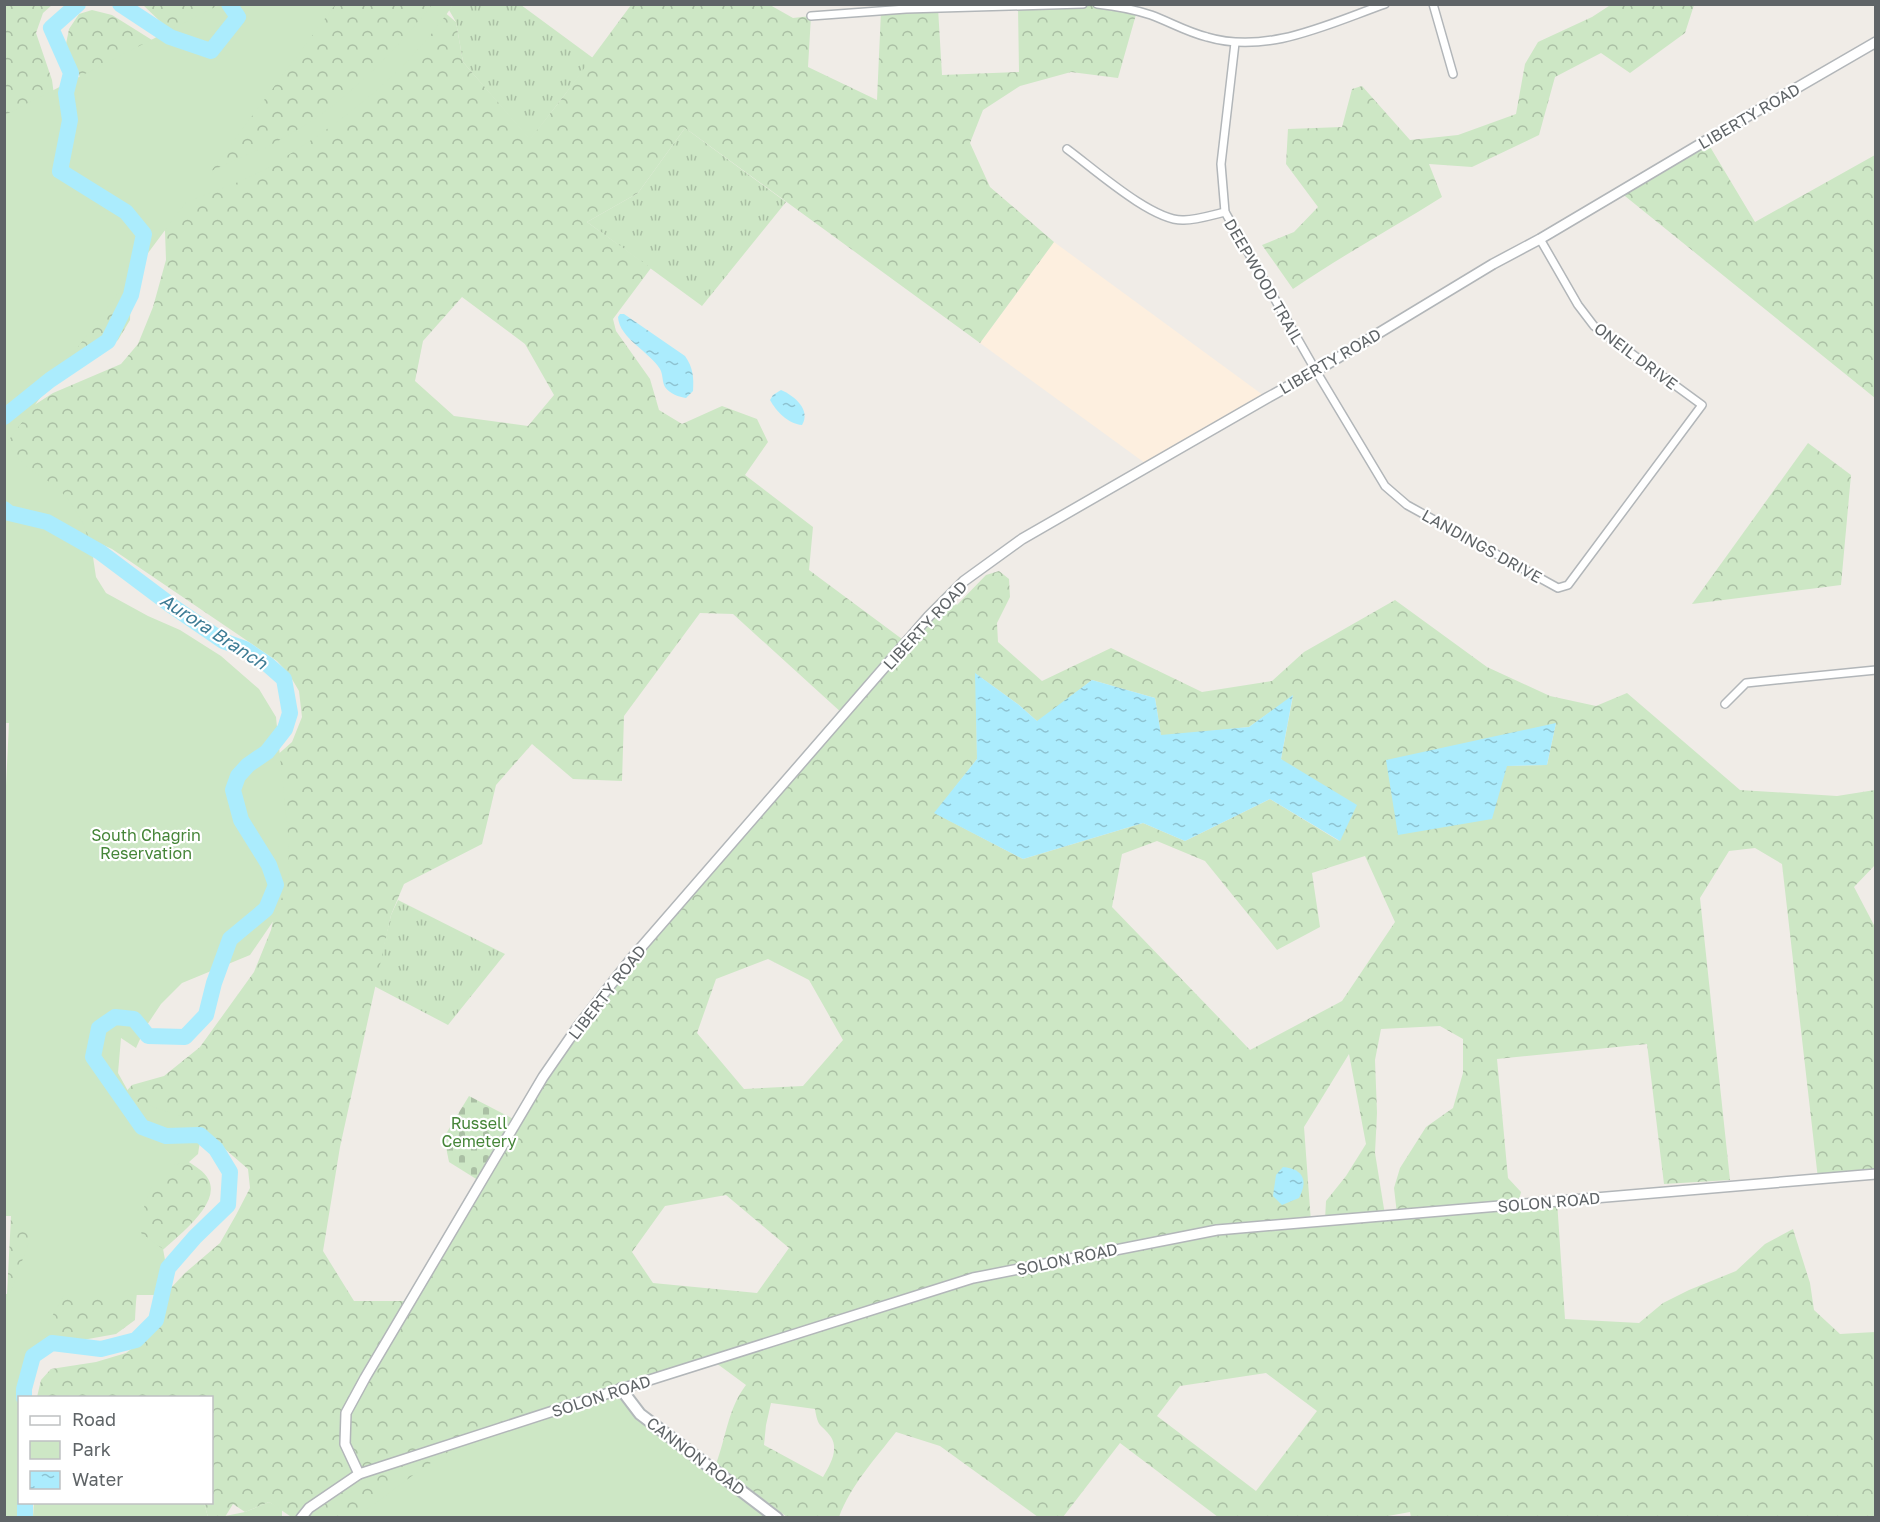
<svg xmlns="http://www.w3.org/2000/svg" width="1880" height="1522" font-family="'Golos Text',sans-serif">
  <style>
    .commercial { fill: #fdefdf }
    .grass { fill: url(#grass-tufts) }
    .forest { fill: url(#forest-crowns); fill-rule: evenodd }
    .cemetery { fill: url(#cemetery-stones) }
    .park { fill: #cde7c5 }
    .water { fill: url(#water-ripples) }
    .lines { fill: none; stroke-linecap: round; stroke-linejoin: round }
    .river { stroke: #abecfd; stroke-width: 16 }
    .minor-casing { stroke: #b2b6b9; stroke-width: 10 }
    .tertiary-casing { stroke: #b2b6b9; stroke-width: 12 }
    .secondary-casing { stroke: #b3b8bb; stroke-width: 14 }
    .minor { stroke: #fff; stroke-width: 7 }
    .tertiary { stroke: #fff; stroke-width: 9 }
    .secondary { stroke: #fff; stroke-width: 10 }
    .labels { text-anchor: middle; dominant-baseline: central; stroke-width: 4.5; stroke-linejoin: round; paint-order: stroke }
    .street-label { font-size: 16px; fill: #5f6467; stroke: #fff }
    .park-label { font-size: 16px; fill: #458538; stroke: #fff }
    .water-label { font-size: 18px; font-style: italic; fill: #3d7c95; stroke: #fff }
  </style>
  <defs>
    <pattern id="grass-tufts" width="24" height="20" patternUnits="userSpaceOnUse" patternTransform="scale(1.5)"><rect width="24" height="20" fill="#cde7c5"/><path d="M3 7l-1-3M5 7V3M7 7l1-3M15 17l-1-3M17 17v-4M19 17l1-3" fill="none" stroke="#aabfa4"/></pattern>
    <pattern id="forest-crowns" width="20" height="18" patternUnits="userSpaceOnUse" patternTransform="scale(1.5)"><rect width="20" height="18" fill="#cde7c5"/><path d="M2 6a3 3 0 1 1 6 0M12 15a3 3 0 1 1 6 0" fill="none" stroke="#aabfa4"/></pattern>
    <pattern id="cemetery-stones" width="16" height="16" patternUnits="userSpaceOnUse" patternTransform="scale(1.5)"><rect width="16" height="16" fill="#cde7c5"/><path d="M2 7V4a2 2 0 0 1 4 0v3zM10 15v-3a2 2 0 0 1 4 0v3z" fill="#aabfa4"/></pattern>
    <pattern id="water-ripples" width="26" height="14" patternUnits="userSpaceOnUse" patternTransform="scale(1.5)"><rect width="26" height="14" fill="#abecfd"/><path d="M2 4q2-2 4 0t4 0M15 11q2-2 4 0t4 0" fill="none" stroke="#8ec3d1"/></pattern>
  </defs>
  <rect width="100%" height="100%" fill="#f0ece7"/>
  <polygon class="commercial" points="1054,242 1267,398 1149,466 980,343"/>
  <g class="grass">
    <polygon points="453,5 521,5 593,58 530,140 463,62 456,22 449,10"/>
    <polygon points="685,128 786,202 702,306 587,222 638,193"/>
    <polygon points="398,900 505,954 448,1025 374,986 391,915"/>
  </g>
  <g class="forest">
    <path d="M1097,4L1137,11L1118,78L1071,72L1020,86L983,110L970,143L990,187L1054,242L980,343L685,128L638,193L587,222L651,268L613,319L616,331L650,379L659,410L682,424L722,406L757,419L768,442L745,475L813,527L809,570L906,642L948,597L957,605L986,575L999,571L1009,579L1010,597L997,623L998,642L1042,681L1111,648L1202,692L1272,681L1304,652L1395,600L1487,667L1550,696L1596,706L1627,693L1740,790L1837,796L1875,790V865L1854,887L1875,927V1174L1818,1179L1782,864L1755,848L1729,851L1700,898L1730,1180L1664,1184L1647,1044L1497,1059L1508,1178L1521,1192L1518,1204L1557,1201L1565,1319L1639,1323L1663,1303L1689,1290L1736,1271L1765,1244L1793,1229L1810,1283L1814,1310L1840,1334L1875,1332V1517L1411,1518L1410,1512L1377,1518L1218,1517L1120,1443L1063,1517H1038L940,1446L896,1432C875,1459 851,1485 839,1517H787L716,1464C726,1438 728,1408 746,1385L712,1360L621,1389L640,1414L777,1517L293,1518L269,1502L245,1512L233,1504L225,1517H208L204,1503L212,1502V1398L37,1397L41,1380L51,1369L96,1362L126,1353L155,1331L164,1314L170,1289L185,1273L220,1243L236,1215L250,1188L248,1169L218,1143L191,1138L123,1095L132,1085L164,1076L200,1047L254,972L271,930L281,885L257,773L292,742L302,717L299,691L289,674L277,661L112,549L83,536L9,495L5,429L11,420L53,393L121,364L138,344L153,307L166,260L165,231L90,101L66,44L69,29L79,14L92,10L112,15L152,40L264,5H436L456,22L463,62L530,139L560,101L631,5H770L793,18L811,16L808,67L877,100L881,11L938,8L942,75L1019,72L1018,7ZM462,297L525,344L554,395L528,426L454,416L415,381L423,341ZM700,613L733,614L843,714L579,1025L411,1301H354L323,1251L340,1147L391,915L404,884L482,844L496,785L532,744L573,779L622,781L624,716ZM976,674L1019,705L1038,722L1092,680L1155,698L1161,736L1249,727L1293,696L1281,759L1339,841L1270,799L1185,841L1143,823L1023,859L935,813L977,759ZM1556,723L1547,765L1507,766ZM1157,841L1205,861L1277,950L1320,927L1312,873L1365,856L1395,922L1342,1001L1250,1050L1112,907L1122,854ZM768,959L809,980L843,1040L803,1086L744,1089L697,1033L716,979ZM1440,1026L1463,1039V1073L1453,1108L1426,1127L1400,1168L1394,1188L1397,1214L1385,1215L1375,1153L1377,1113L1375,1060L1381,1029ZM1349,1054L1366,1144L1346,1176L1326,1201L1325,1220L1311,1222L1304,1127ZM726,1195L789,1248L757,1293L653,1283L632,1252L665,1206ZM1266,1373L1317,1411L1256,1491L1157,1416L1180,1386ZM771,1403L815,1409C818,1429 821,1423 831,1437C839,1450 830,1465 823,1477L764,1445L766,1425Z"/>
    <path d="M1612,4L1694,5L1685,33L1630,73L1601,53L1555,77L1539,135L1472,167L1429,164L1442,197C1393,228 1341,256 1293,289L1262,245L1294,232L1318,207L1286,164L1288,129L1342,127L1352,89L1362,86L1410,140L1458,135L1516,114L1525,64L1538,42L1592,17Z"/>
    <polygon points="5,5 52,5 43,13 36,33 52,80 58,124 132,262 130,320 118,340 101,352 52,369 5,395"/>
    <polygon points="143,5 211,5 223,8 187,47"/>
    <polygon points="1706,140 1755,222 1875,155 1875,398 1620,192"/>
    <polygon points="1808,443 1851,475 1841,585 1692,604"/>
    <path d="M147,1152C160,1155 175,1157 187,1161C191,1163 195,1166 199,1169C240,1199 163,1244 146,1267C136,1280 136,1303 135,1320L116,1334L88,1339H51L36,1344L21,1361L5,1517L4,1294H7L11,1216H4Z"/>
  </g>
  <polygon class="cemetery" points="469,1096 517,1121 481,1182 449,1162 444,1137"/>
  <g class="park">
    <path d="M221,4L335,5L211,171L262,148L264,149C287,136 310,123 331,107C370,77 402,42 432,5H453C409,70 346,120 280,160L281,162L241,181L186,202L8,441L15,456L28,468L58,488L71,503L84,525L93,557L96,577L106,593L148,616L180,630L221,656L259,689L276,717L289,845L288,880L274,920L250,955L182,983L161,1004L145,1028L136,1048L121,1038L118,1073L133,1100L180,1116L201,1135L198,1154L189,1162L173,1165L152,1186L141,1215V1233L163,1249C167,1270 169,1277 157,1295H64C46,1326 28,1361 26,1397L20,1398V1502L29,1503L31,1517H5V1294H10L29,1242V1216H4V827L9,723H4L5,115Z"/>
    <path d="M612,1394L776,1517L353,1518C389,1496 421,1465 460,1446C508,1423 561,1410 612,1394Z"/>
    <polygon points="269,1502 282,1509 282,1517 220,1517 245,1512"/>
    <polygon points="34,1503 204,1503 208,1517 33,1517"/>
  </g>
  <g class="water">
    <path d="M620,314H624L685,356C693,367 694,378 693,391L686,398C679,397 670,394 665,387C662,382 663,374 660,369C650,352 619,338 618,317Z"/>
    <path d="M781,390C795,396 811,410 802,425C788,424 776,411 770,400L773,395Z"/>
    <polygon points="975,673 1019,705 1037,721 1092,680 1155,698 1161,735 1249,727 1293,695 1281,759 1357,805 1340,841 1270,799 1185,841 1143,823 1023,859 934,813 977,759"/>
    <polygon points="1556,723 1547,765 1507,766 1492,819 1398,835 1386,760"/>
    <path d="M1283,1167C1304,1169 1308,1181 1299,1198L1282,1205L1273,1196L1276,1175Z"/>
  </g>
  <g class="lines">
    <g class="river">
      <polyline points="120,4 170,37 211,51 238,17 229,4"/>
      <polyline points="4,417 50,380 108,341 131,295 144,234 126,212 60,171 70,120 66,93 71,73 51,28 78,4"/>
      <polyline points="4,509 9,513 47,522 100,552 172,606 223,641 245,649 267,664 284,679 290,713 285,729 267,752 248,765 238,776 233,790 241,820 269,865 276,885 266,909 230,939 214,983 206,1015 185,1037 148,1036 134,1019 115,1017 99,1028 93,1057 142,1127 166,1136 200,1135 216,1149 230,1172 228,1205 195,1237 168,1268 156,1320 136,1340 101,1349 52,1343 33,1356 24,1389 24,1398"/>
      <polyline points="25,1518 25,1502"/>
    </g>
    <defs>
      <g id="minor">
        <path d="M1097,4C1115,6 1133,9 1151,15C1170,22 1187,32 1207,37C1267,55 1328,24 1385,4"/>
        <polyline points="1433,4 1453,74"/>
        <polyline points="811,16 906,9 1083,4"/>
        <polyline points="1235,43 1221,164 1225,212 1316,371 1385,486 1407,505 1558,588 1568,585 1702,405 1594,326 1578,305 1540,239"/>
        <path d="M1067,149C1093,168 1153,222 1184,220C1197,220 1212,215 1225,212"/>
        <polyline points="1725,704 1746,683 1876,670"/>
      </g>
      <g id="tertiary">
        <polyline points="359,1474 345,1444 346,1413 365,1378 543,1077 579,1025 631,959 929,616 964,581 1022,539 1267,398 1316,371 1493,264 1540,239 1724,130 1876,42"/>
        <polyline points="301,1518 309,1508 359,1474 621,1389 973,1278 1217,1230 1876,1174"/>
      </g>
      <polyline id="secondary" points="621,1389 640,1414 777,1518"/>
    </defs>
    <use href="#minor" class="minor-casing"/>
    <use href="#tertiary" class="tertiary-casing"/>
    <use href="#secondary" class="secondary-casing"/>
    <use href="#minor" class="minor"/>
    <use href="#tertiary" class="tertiary"/>
    <use href="#secondary" class="secondary"/>
  </g>
  <g class="labels">
    <g class="street-label">
      <text transform="translate(1749 116) rotate(-30)">LIBERTY ROAD</text>
      <text transform="translate(1264 281) rotate(60)">DEEPWOOD TRAIL</text>
      <text transform="translate(1636 356) rotate(37)">ONEIL DRIVE</text>
      <text transform="translate(1330 361) rotate(-30)">LIBERTY ROAD</text>
      <text transform="translate(1482 546) rotate(29)">LANDINGS DRIVE</text>
      <text transform="translate(925 625) rotate(-47)">LIBERTY ROAD</text>
      <text transform="translate(607 992) rotate(-52)">LIBERTY ROAD</text>
      <text transform="translate(1549 1202) rotate(-5)">SOLON ROAD</text>
      <text transform="translate(1067 1259) rotate(-12)">SOLON ROAD</text>
      <text transform="translate(601 1396) rotate(-18)">SOLON ROAD</text>
      <text transform="translate(696 1456) rotate(37)">CANNON ROAD</text>
    </g>
    <g class="park-label">
      <text x="146" y="835">South Chagrin<tspan x="146" dy="18">Reservation</tspan></text>
      <text x="479" y="1123">Russell<tspan x="479" dy="18">Cemetery</tspan></text>
    </g>
    <g class="water-label">
      <text transform="translate(214 631) rotate(33)">Aurora Branch</text>
    </g>
  </g>
  <rect width="1880" height="1522" fill="none" stroke="#5f6467" stroke-width="12"/>
  <rect x="18" y="1396" width="195" height="108" fill="#ffffff" stroke="#bfc1c2" stroke-width="1.5"/>
  <rect x="30" y="1416" width="30" height="9" fill="#ffffff" stroke="#bfc1c2" stroke-width="1.5"/>
  <text x="72" y="1426" font-size="18" fill="#5f6467">Road</text>
  <rect x="30" y="1441" width="30" height="18" fill="#cde7c5" stroke="#bfc1c2" stroke-width="1.5"/>
  <text x="72" y="1456" font-size="18" fill="#5f6467">Park</text>
  <rect x="30" y="1471" width="30" height="18" fill="url(#water-ripples)" stroke="#bfc1c2" stroke-width="1.5"/>
  <text x="72" y="1486" font-size="18" fill="#5f6467">Water</text>
</svg>
